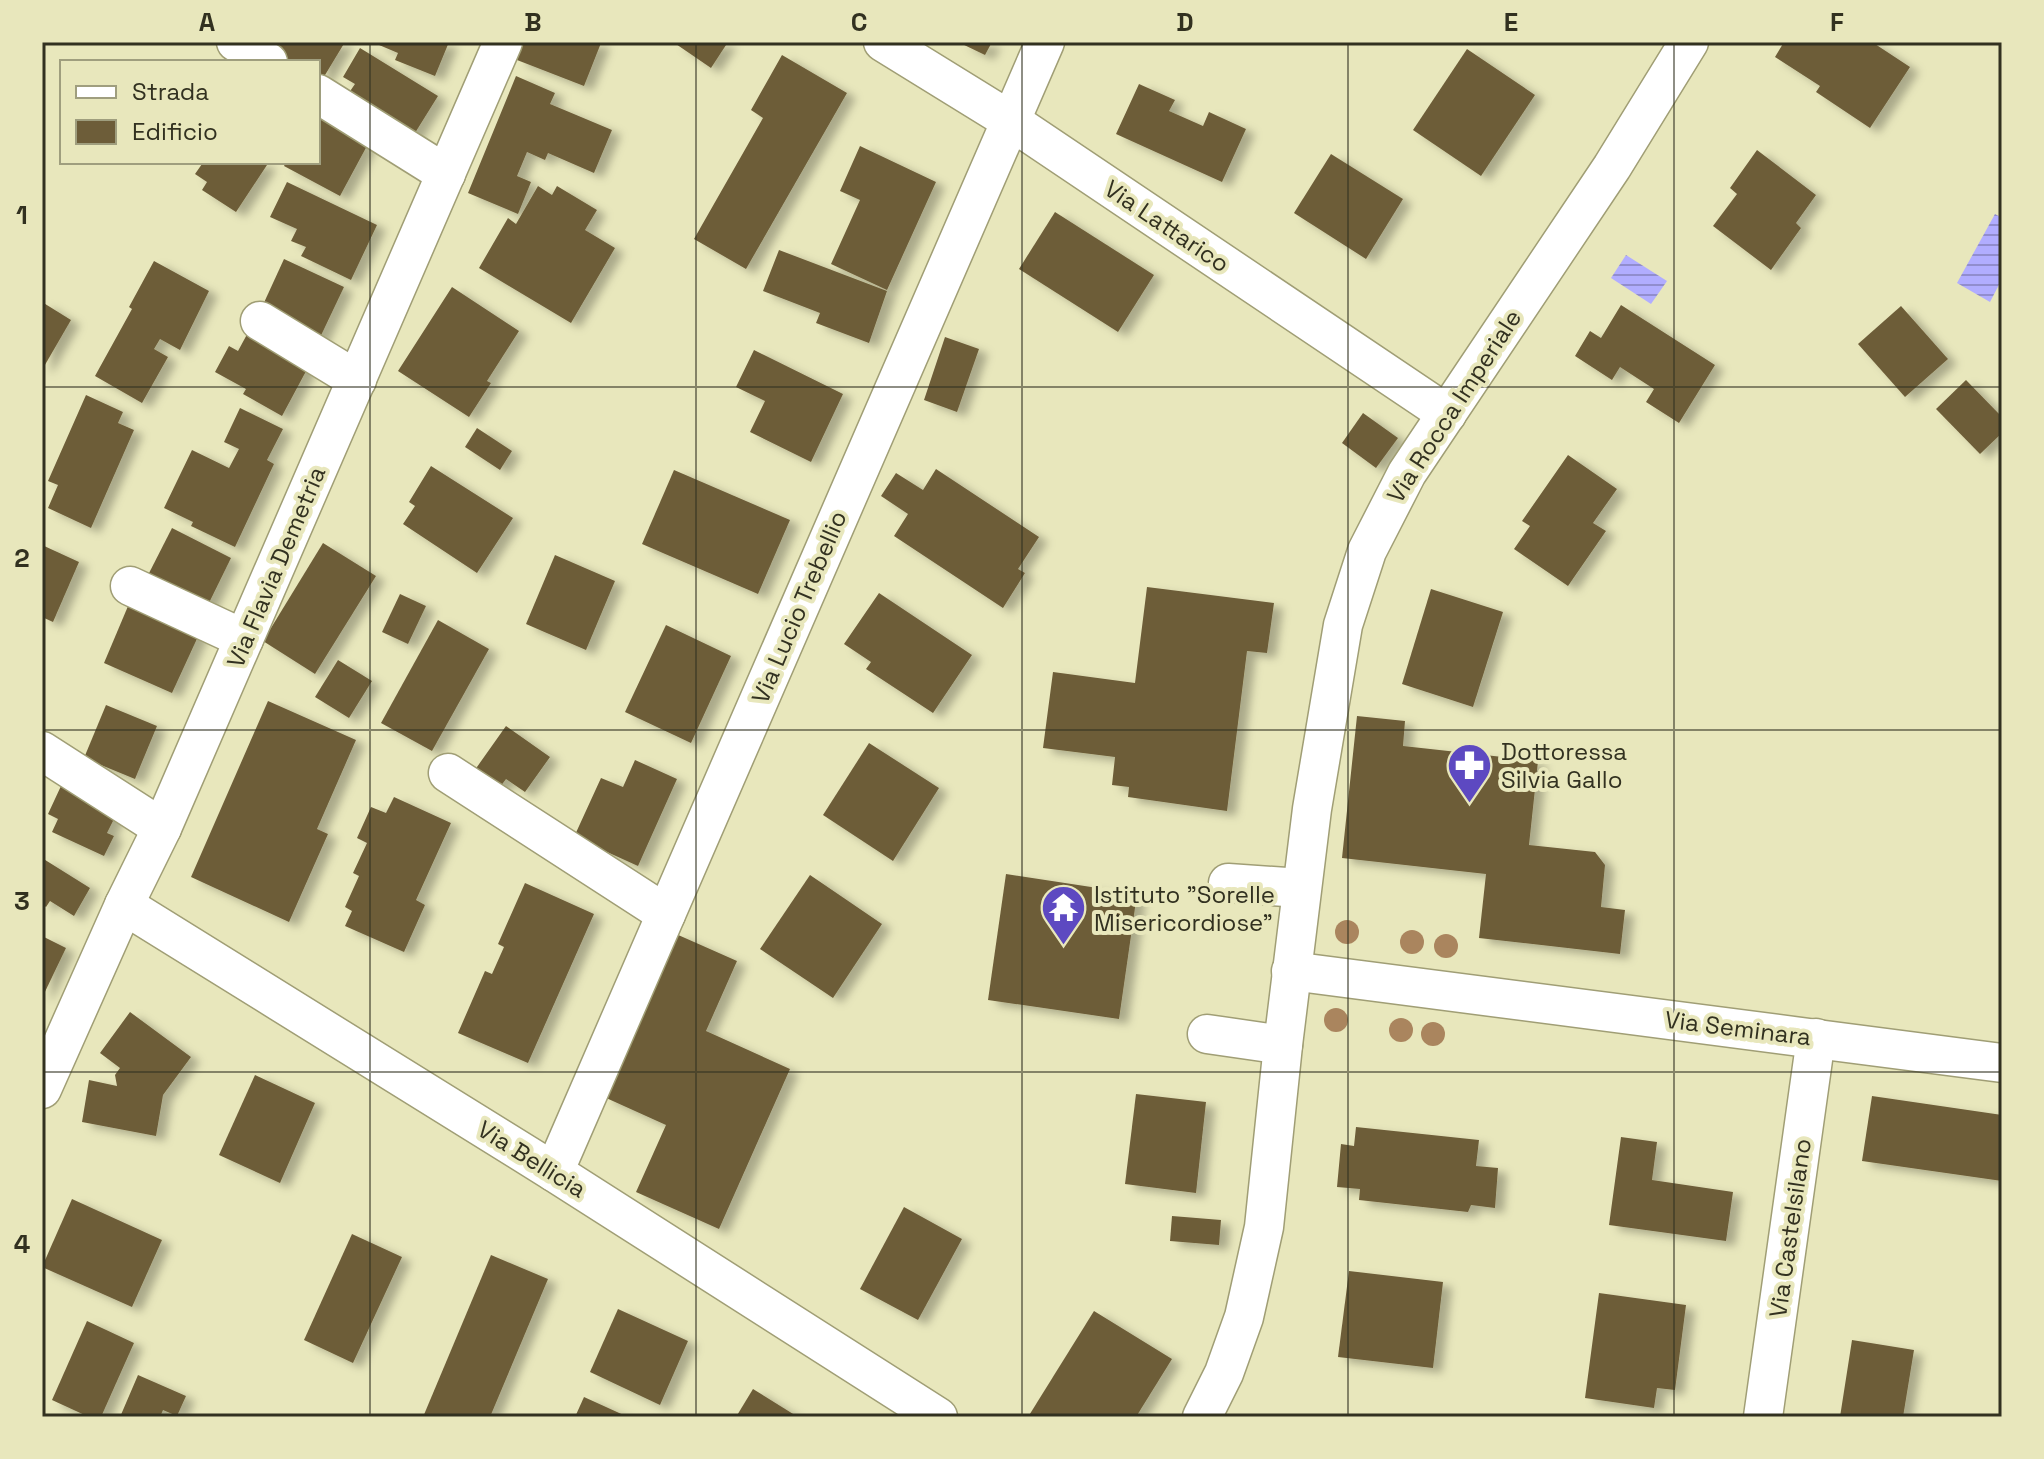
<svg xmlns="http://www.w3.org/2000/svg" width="2044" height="1459" font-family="'Space Grotesk',sans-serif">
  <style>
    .water { fill: url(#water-rules) }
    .building { fill: #6d5d39; filter: url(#shadow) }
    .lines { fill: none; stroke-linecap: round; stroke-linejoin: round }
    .minor-casing { stroke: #a09e75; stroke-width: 41 }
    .minor { stroke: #fff; stroke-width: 38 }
    .tree { fill: #aa855e }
    .grid { fill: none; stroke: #323120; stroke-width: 2; stroke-opacity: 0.55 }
    .labels { text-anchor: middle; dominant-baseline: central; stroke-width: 8; stroke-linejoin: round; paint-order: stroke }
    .street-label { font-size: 24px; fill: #323120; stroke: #e8e7bc }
    .poi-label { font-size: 24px; fill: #323120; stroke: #e8e7bc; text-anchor: start }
    .neatline { fill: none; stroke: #323120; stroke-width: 3 }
    .grid-label { font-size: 26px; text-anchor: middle; font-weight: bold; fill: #323120 }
  </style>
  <defs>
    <pattern id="water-rules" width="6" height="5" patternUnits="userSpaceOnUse" patternTransform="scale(2)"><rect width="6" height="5" fill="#b1adff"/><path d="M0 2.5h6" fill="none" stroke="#918dce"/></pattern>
    <filter id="shadow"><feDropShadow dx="9" dy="5" stdDeviation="4" flood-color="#0004"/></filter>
  </defs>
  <rect width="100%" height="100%" fill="#e8e7bc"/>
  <g class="water">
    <polygon points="1995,214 2002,218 2002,279 1990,302 1957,283"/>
    <polygon points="1626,255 1667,281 1651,304 1611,278"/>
  </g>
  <g class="building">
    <polygon points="260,42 345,42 322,80 318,77 318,62 293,62"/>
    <polygon points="372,42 449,42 435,76 395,60 398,53"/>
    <polygon points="524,42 599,42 601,43 584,86 517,60"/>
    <polygon points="673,42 728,42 711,68"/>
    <polygon points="958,42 992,42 985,55"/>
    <polygon points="1784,42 1872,42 1910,67 1870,128 1816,92 1820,86 1775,57"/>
    <polygon points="360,48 438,96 410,141 346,97 355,84 343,77"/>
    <polygon points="1467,49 1535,95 1481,176 1413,130"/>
    <polygon points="782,55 847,93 746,269 694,239 763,118 751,110"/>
    <polygon points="516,76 555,93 550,104 612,130 594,173 548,153 545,160 527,152 517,176 531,182 518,214 468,193"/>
    <polygon points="1139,84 1175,100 1169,111 1203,126 1209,112 1246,129 1222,182 1116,134"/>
    <polygon points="318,118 368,144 340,196 284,166 286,162 318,162"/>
    <polygon points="860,146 936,182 887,290 831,264 860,200 840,191"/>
    <polygon points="1757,150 1816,195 1796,223 1801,228 1771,270 1713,226 1737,194 1730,188"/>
    <polygon points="1331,154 1403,199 1366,259 1294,213"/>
    <polygon points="199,162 263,162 267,165 236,212 202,190 207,182 195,174 202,164"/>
    <polygon points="287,182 377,225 351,280 301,256 306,247 291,241 297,229 270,217"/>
    <polygon points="538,186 552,195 557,186 597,210 585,230 615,248 571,323 479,268 508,218 516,224"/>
    <polygon points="1055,212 1154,275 1118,332 1019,269"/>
    <polygon points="779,250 887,291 869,343 816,323 820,313 763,291"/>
    <polygon points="284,259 344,287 316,346 262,307"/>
    <polygon points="154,261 209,291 180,350 160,339 154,349 168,357 142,403 95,376 132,309 129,307"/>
    <polygon points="452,287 519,331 487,381 491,383 469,417 398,371"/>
    <polygon points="42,302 71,320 42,370"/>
    <polygon points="1621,305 1715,365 1679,423 1646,402 1654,389 1620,367 1612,380 1575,356 1590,331 1601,338"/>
    <polygon points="1901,306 1948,359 1905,397 1858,344"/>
    <polygon points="251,327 312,360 282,416 243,394 246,389 215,372 229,346 238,351"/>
    <polygon points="945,337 979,349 957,412 924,400"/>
    <polygon points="754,350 843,394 811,462 750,432 765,401 736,387"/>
    <polygon points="1966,380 2002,417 2002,433 1980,454 1936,409"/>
    <polygon points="86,395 123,412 118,423 134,430 91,528 48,508 58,485 48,481"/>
    <polygon points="240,408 283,429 267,460 274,464 235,547 191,526 193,522 164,508 192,450 229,468 239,449 224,442"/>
    <polygon points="1363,413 1398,438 1376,468 1342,443"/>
    <polygon points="477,428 512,451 500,470 465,447"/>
    <polygon points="1568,455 1617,489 1593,523 1606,531 1568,586 1514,549 1530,526 1522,521"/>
    <polygon points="431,466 513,518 477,573 403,524 415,506 409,502"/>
    <polygon points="936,469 1039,537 1018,569 1025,573 1003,608 894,536 908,514 881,496 896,473 923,490"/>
    <polygon points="674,470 790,520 758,594 642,544"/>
    <polygon points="172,528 231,558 206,609 146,579"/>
    <polygon points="323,543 376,576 315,674 263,641"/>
    <polygon points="42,545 79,562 53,622 42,617"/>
    <polygon points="555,555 615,581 586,650 526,624"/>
    <polygon points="1147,587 1274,603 1267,653 1247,651 1227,811 1128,797 1129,787 1112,785 1115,757 1043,748 1053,672 1135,683"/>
    <polygon points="1431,589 1503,612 1473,707 1402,684"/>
    <polygon points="879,593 972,655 933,713 866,669 871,662 844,644"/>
    <polygon points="400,594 426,606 408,644 382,632"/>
    <polygon points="131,599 201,630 172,693 104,663"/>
    <polygon points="438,620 489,649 432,751 381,723"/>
    <polygon points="666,625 731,656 691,743 625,712"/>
    <polygon points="338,660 372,681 349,718 315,697"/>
    <polygon points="268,701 356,740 317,829 328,834 289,922 191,877"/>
    <polygon points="106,705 157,726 135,779 84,758"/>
    <polygon points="1357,716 1405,721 1403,746 1538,761 1529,845 1595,852 1605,865 1601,907 1625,910 1620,954 1479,938 1486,874 1342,858"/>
    <polygon points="506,726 550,757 525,792 506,779 497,791 472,774"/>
    <polygon points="869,743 939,788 893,861 823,815"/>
    <polygon points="635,760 677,779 638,866 574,837 601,778 623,787"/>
    <polygon points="61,786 117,813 107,833 114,836 104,856 52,832 58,819 48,814"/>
    <polygon points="394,797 451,823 416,900 425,905 404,952 345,926 352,911 345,907 359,876 353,873 367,843 357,838 371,807 386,813"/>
    <polygon points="42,858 90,888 74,916 50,901 46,907 42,904"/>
    <polygon points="1006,874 1137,894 1119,1019 988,1000"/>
    <polygon points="810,875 882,924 833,998 760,949"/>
    <polygon points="525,883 594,914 528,1063 458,1033 485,971 492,974 504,947 498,944"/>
    <polygon points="676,934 737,961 706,1031 790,1069 719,1229 636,1192 666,1125 604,1097"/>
    <polygon points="42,936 66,948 42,998"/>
    <polygon points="130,1012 191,1057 163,1095 156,1136 82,1122 89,1080 117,1086 115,1075 120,1068 100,1053"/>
    <polygon points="255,1075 315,1103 280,1183 219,1155"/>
    <polygon points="1136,1094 1206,1102 1196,1193 1125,1184"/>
    <polygon points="1872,1096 2002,1115 2002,1181 1862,1161"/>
    <polygon points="1356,1127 1479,1140 1476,1166 1498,1168 1495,1208 1471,1205 1468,1212 1359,1200 1360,1189 1337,1187 1341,1144 1354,1146"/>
    <polygon points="1621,1137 1657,1142 1652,1180 1733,1192 1726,1241 1609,1225"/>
    <polygon points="72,1199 162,1240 132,1307 42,1267"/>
    <polygon points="904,1207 962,1239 918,1320 860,1289"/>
    <polygon points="1172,1216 1221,1220 1219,1245 1170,1241"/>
    <polygon points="352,1234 402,1257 353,1363 304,1340"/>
    <polygon points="491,1255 548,1279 490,1417 423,1417"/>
    <polygon points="1349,1271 1443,1282 1433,1368 1338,1357"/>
    <polygon points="1599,1293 1686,1305 1675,1390 1657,1388 1654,1408 1585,1398"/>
    <polygon points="618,1309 688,1341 660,1405 590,1372"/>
    <polygon points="1094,1311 1172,1359 1136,1417 1028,1417"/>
    <polygon points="87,1321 134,1343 101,1417 89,1417 52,1400"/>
    <polygon points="1852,1340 1914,1350 1903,1417 1840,1417"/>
    <polygon points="138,1375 186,1396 177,1416 163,1410 160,1417 120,1417"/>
    <polygon points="753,1389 798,1417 736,1417"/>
    <polygon points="584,1397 628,1417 575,1417"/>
  </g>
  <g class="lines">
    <defs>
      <g id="minor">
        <polyline points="236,42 268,62"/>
        <polyline points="883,42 1011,121 1447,414"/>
        <polyline points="318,94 446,174"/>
        <polyline points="260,321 357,380"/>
        <polyline points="130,586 244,639"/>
        <polyline points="42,751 162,828"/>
        <polyline points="448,773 666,914"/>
        <polyline points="1228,883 1301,888"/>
        <polyline points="124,905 554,1172 938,1417"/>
        <polyline points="1291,971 2002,1063"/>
        <polyline points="1207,1034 1283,1045"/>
        <polyline points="42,1089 124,905 162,828 503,42"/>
        <polyline points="554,1172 1045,42"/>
        <polyline points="1202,1417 1224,1373 1244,1317 1264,1227 1283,1045 1312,809 1343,625 1367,551 1407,473 1612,167 1689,42"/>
        <polyline points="1763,1417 1816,1038"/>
      </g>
    </defs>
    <use href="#minor" class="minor-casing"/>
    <use href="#minor" class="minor"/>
  </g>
  <g class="tree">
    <circle cx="1347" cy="932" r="12"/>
    <circle cx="1412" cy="942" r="12"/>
    <circle cx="1446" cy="946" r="12"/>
    <circle cx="1336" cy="1020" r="12"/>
    <circle cx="1401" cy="1030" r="12"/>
    <circle cx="1433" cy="1034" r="12"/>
  </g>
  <path class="grid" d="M370,42V1417M696,42V1417M1022,42V1417M1348,42V1417M1674,42V1417M42,387H2002M42,730H2002M42,1072H2002"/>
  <defs>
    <symbol id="pharmacy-pin" viewBox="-11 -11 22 30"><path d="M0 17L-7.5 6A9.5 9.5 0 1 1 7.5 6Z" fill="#5d49c1" stroke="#e8e7bc"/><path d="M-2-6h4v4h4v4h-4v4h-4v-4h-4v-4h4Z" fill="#fff"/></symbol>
    <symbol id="temple-pin" viewBox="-11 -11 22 30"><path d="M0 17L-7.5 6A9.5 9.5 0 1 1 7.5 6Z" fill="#5d49c1" stroke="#e8e7bc"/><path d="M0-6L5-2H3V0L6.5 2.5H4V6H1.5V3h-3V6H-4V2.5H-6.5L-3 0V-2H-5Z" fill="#fff"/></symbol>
  </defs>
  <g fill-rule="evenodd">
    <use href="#pharmacy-pin" x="1444" y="740" width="51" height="69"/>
    <use href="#temple-pin" x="1038" y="882" width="51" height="69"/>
  </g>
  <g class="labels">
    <g class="street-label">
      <text transform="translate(1167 226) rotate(34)">Via Lattarico</text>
      <text transform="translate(1454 406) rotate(-57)">Via Rocca Imperiale</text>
      <text transform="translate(276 567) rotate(-67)">Via Flavia Demetria</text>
      <text transform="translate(799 607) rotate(-67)">Via Lucio Trebellio</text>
      <text transform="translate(1738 1028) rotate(7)">Via Seminara</text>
      <text transform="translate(532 1159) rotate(32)">Via Bellicia</text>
      <text transform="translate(1790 1228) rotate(-82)">Via Castelsilano</text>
    </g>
    <g class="poi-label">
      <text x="1501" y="751">Dottoressa<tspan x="1501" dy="28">Silvia Gallo</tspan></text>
      <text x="1094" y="894">Istituto "Sorelle<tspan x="1094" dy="28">Misericordiose"</tspan></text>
    </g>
  </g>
  <rect width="2044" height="1459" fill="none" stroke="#e8e7bc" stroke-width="88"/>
  <rect x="60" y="60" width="260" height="104" fill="#e8e7bc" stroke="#9f9e7e" stroke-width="2"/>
  <rect x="76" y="86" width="40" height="12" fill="#ffffff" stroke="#9f9e7e" stroke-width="2"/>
  <text x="132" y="100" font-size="24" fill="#323120">Strada</text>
  <rect x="76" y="120" width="40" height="24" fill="#6d5d39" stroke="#9f9e7e" stroke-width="2"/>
  <text x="132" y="140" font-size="24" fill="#323120">Edificio</text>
  <rect x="44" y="44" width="1956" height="1371" class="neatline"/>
  <g class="grid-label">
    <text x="207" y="31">A</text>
    <text x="533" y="31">B</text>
    <text x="859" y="31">C</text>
    <text x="1185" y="31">D</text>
    <text x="1511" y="31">E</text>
    <text x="1837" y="31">F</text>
    <text x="22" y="224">1</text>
    <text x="22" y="567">2</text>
    <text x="22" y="910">3</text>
    <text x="22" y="1253">4</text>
  </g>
</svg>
